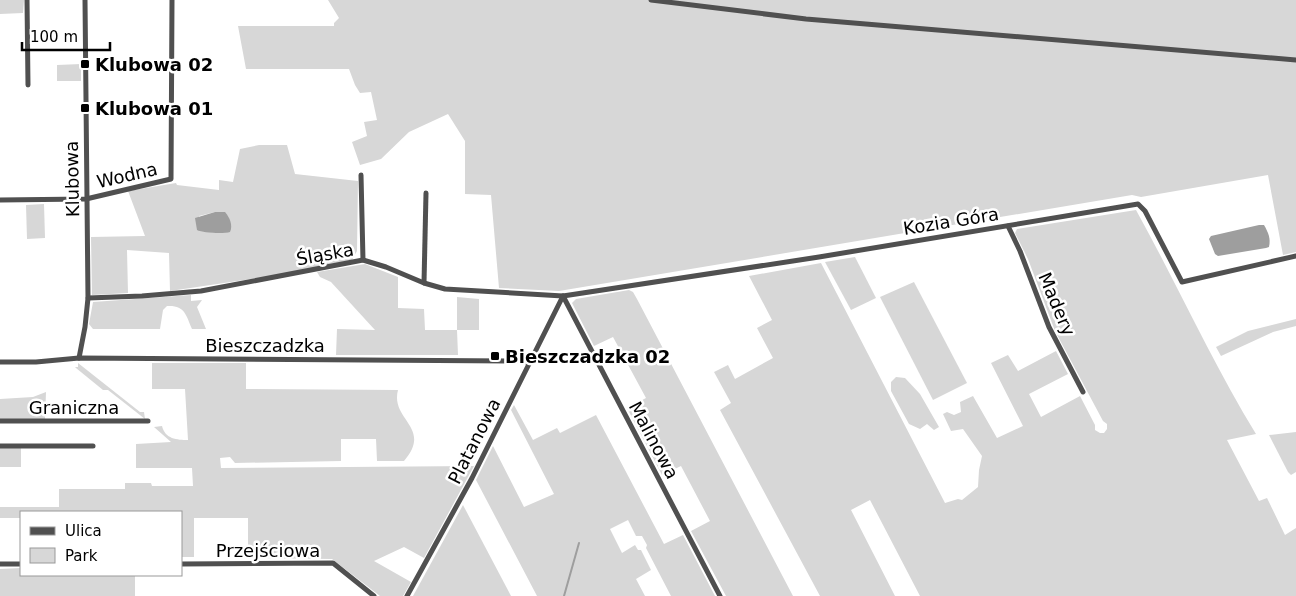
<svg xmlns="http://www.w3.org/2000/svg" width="1296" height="596" font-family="'DejaVu Sans',sans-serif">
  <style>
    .green { fill: #d7d7d7; fill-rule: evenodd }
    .water { fill: #9e9e9e }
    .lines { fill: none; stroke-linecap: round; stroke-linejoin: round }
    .stream { stroke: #9e9e9e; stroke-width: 2 }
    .street { stroke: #505050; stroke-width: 5 }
    .poi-dot { fill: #000; stroke: #fff; stroke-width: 2 }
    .labels { text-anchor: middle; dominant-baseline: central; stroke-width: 5; stroke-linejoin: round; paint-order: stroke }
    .poi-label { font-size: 18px; font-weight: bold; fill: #000; stroke: #fff; text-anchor: start }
    .street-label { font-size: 18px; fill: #000; stroke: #fff }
  </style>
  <rect width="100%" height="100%" fill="#fff"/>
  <g class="green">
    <polygon points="0,0 24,0 23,13 0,14"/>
    <polygon points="328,0 1296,0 1296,252 1283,255 1268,175 1141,197 1132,195 559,291 499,288 491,195 465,194 465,141 448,114 409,132 381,159 360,165 352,142 367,136 364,122 377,120 371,92 360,93 355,85 349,69 246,69 238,26 334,26 334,23 339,18"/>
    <polygon points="81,64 81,81 57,81 57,65"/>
    <path d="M259,145H287L295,174L358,181L357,251L352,260L265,277L170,291L169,253L127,250L128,293L92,295L91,237L145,236L128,191L176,183L177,185L219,190V180L233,182L240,149ZM215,212H221V233L199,231V216Z"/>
    <polygon points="44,204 45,238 27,239 26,205"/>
    <path d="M1136,210C1177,284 1212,362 1256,434L1227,440L1259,501L1267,498L1285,535L1296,528V596H920L870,500L851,510L895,596H820L720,410L731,403L714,372L728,365L735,379L773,358L757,328L772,320L749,276L821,263L945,503L958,499L962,500L978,487L979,470L982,456L963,429L951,431L943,414L947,412L954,415L961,412L960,402L973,396L997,438L1023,426L991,363L1008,355L1018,371L1056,351L1068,374L1029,394L1041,417L1080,396L1095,425V430L1100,433H1104L1107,429V424L1103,421L1055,331L1028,259L1015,233L1017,229Z"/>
    <polygon points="855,257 876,298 851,310 825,262"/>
    <polygon points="365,264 398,277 398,308 424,309 425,330 457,330 457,297 479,299 479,330 457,330 458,355 336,355 337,329 375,330 331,282 320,277 317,272"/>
    <polygon points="914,282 967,383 933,400 880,297"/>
    <polygon points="629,290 633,292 637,299 793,596 726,596 691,531 710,521 681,466 662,475 627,408 646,398 613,337 594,346 572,303 576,299"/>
    <path d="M191,295V301L202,300L197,307L206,329H192C186,315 185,305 167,306L163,310L160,329H93L89,324L93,302Z"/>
    <polygon points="1296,319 1296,326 1273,332 1221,356 1216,347 1248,331"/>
    <polygon points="78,363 140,412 144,412 145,419 108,390 103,390 76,368 75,367 78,367"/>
    <path d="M152,363H246V389L398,390C390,420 433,427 404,461H377L376,439H341V461L235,463L230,457L220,458L221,468L474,466L424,558L404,547L374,561L411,582L403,596H380L332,559L248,558V518H194V557H181V512H21V518H0V507H59V489H125V483H151L152,486H193L192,468H136V444L171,442L154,427L162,426C165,439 177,440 188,440L185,389H152Z"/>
    <polygon points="896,377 905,378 920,394 939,427 934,430 927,424 920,429 909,424 891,391 891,382"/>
    <polygon points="46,392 45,419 0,419 0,399 33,397"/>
    <polygon points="514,405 533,440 557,428 560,433 596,415 664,544 683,535 715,596 671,596 646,548 647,545 642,536 636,536 628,520 610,529 622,553 635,545 638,550 641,550 651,570 636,579 645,596 537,596 476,480 493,446 524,507 554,494 511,410"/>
    <polygon points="1296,432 1296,472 1291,475 1288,472 1269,435"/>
    <polygon points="0,447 21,448 21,467 0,467"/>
    <polygon points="463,505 511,596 413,596"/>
    <polygon points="21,568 21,575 135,575 135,596 0,596 0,569"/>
  </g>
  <g class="water">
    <path d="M215,212H225C230,218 233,225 230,232C224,234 202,233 197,230L195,218Z"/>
    <path d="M1259,225H1264C1268,232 1271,238 1269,247L1266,248L1218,256L1215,254L1209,239L1211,236Z"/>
  </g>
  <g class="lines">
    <polyline class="stream" points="564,596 579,543"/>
    <g class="street">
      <polyline points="27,0 28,85"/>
      <polyline points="651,0 806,19 1296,60"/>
      <polyline points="361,175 363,260"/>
      <polyline points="0,200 86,199 171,179 172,0"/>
      <polyline points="1008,226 1020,251 1049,327 1083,392"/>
      <polyline points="424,283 426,193"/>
      <polyline points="563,296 720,596"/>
      <polyline points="88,298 142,296 201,291 363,260 386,267 424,283 445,289 563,296 819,257 1138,204 1145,211 1182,282 1296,256"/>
      <polyline points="79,358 85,327 88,298 85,0"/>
      <polyline points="0,362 36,362 79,358 521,361 530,363"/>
      <polyline points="0,421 148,421"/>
      <polyline points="0,446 93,446"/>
      <polyline points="0,564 21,564"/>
      <polyline points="181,564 333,563 374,596"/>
      <polyline points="407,596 472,478 563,296"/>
    </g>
  </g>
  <g class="poi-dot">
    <rect x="80" y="59" width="10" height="10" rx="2.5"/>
    <rect x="80" y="103" width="10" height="10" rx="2.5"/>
    <rect x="490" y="351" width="10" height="10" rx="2.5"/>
  </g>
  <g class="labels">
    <g class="poi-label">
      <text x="95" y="64">Klubowa 02</text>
      <text x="95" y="108">Klubowa 01</text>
      <text x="505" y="356">Bieszczadzka 02</text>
    </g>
    <g class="street-label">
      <text transform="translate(127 175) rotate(-13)">Wodna</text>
      <text transform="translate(72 179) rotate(-91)">Klubowa</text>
      <text transform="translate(951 221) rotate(-9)">Kozia Góra</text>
      <text transform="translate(325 254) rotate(-10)">Śląska</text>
      <text transform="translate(1057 304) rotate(67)">Madery</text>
      <text x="265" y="345">Bieszczadzka</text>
      <text x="74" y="407">Graniczna</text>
      <text transform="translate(654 440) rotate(62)">Malinowa</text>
      <text transform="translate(474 441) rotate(-63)">Platanowa</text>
      <text x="268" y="550">Przejściowa</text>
    </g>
  </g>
  <rect x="20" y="511" width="162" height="65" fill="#ffffff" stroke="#999999"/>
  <rect x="30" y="527" width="25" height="8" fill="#505050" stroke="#999999"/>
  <text x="65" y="536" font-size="15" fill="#000000">Ulica</text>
  <rect x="30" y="548" width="25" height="15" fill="#d7d7d7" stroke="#999999"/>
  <text x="65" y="561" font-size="15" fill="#000000">Park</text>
  <path d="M22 42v8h88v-8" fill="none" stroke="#000000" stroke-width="2.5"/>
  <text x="30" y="42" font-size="15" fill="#000000" stroke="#ffffff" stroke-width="4" paint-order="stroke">100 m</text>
</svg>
